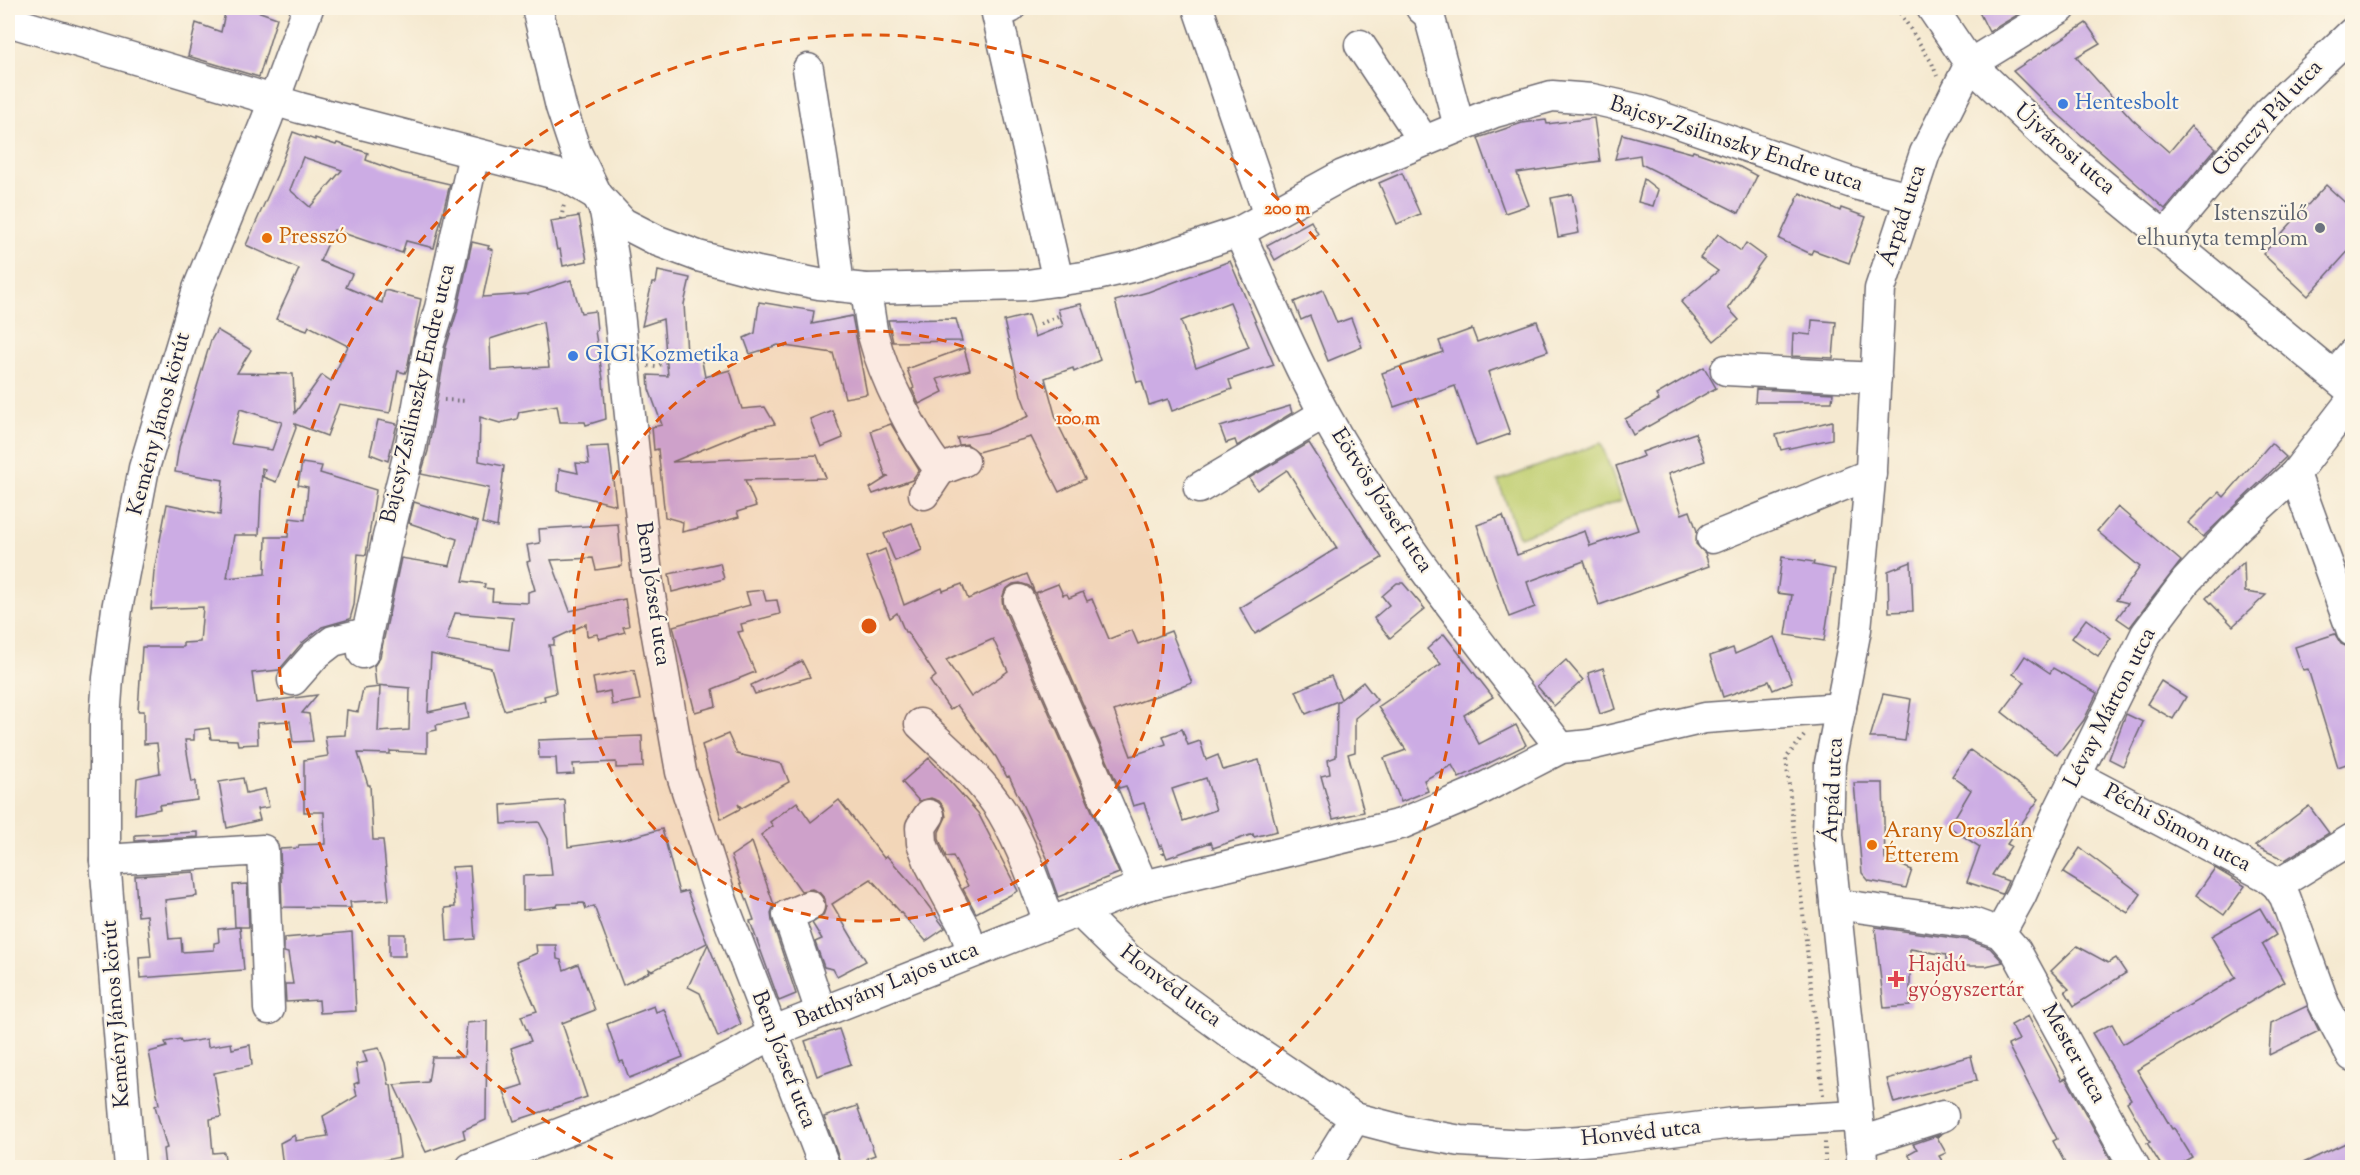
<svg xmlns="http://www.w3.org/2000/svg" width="2360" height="1175" font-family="'Sorts Mill Goudy',serif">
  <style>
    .green { fill: #bfce70; stroke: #707856; stroke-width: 1.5 }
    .building { fill: #ccace4; fill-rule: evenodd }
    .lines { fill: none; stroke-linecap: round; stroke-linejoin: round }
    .minor-casing { stroke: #6c686f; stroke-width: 33 }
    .path { stroke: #6c686f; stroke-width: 4; stroke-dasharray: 1.5 4.5; stroke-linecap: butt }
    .minor { stroke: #fff; stroke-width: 30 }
    .ring { fill: none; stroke: #de560e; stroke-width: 3; stroke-dasharray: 10 8 }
    .shop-dot { fill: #3f7fe0; stroke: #fcf5e5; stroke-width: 2 }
    .worship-dot { fill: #6b7280; stroke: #fcf5e5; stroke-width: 2 }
    .food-dot { fill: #e8710a; stroke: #fcf5e5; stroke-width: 2 }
    .health-dot { fill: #e0444e; stroke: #fcf5e5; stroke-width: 2 }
    .labels { text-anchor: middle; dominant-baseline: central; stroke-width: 4.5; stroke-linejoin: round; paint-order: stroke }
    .shop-label { font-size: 22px; fill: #366cbe; stroke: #fcf5e5; text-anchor: start }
    .street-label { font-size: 22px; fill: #22223b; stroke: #fcf5e5 }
    .worship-label { font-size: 22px; fill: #5b616d; stroke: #fcf5e5; text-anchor: end }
    .food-label { font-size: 22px; fill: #c56008; stroke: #fcf5e5; text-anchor: start }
    .health-label { font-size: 22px; fill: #be3a42; stroke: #fcf5e5; text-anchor: start }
    .centre { fill: #de560e; stroke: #fcf5e5; stroke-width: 3 }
    .ring-label { font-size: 18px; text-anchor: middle; font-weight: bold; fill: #de560e; stroke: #fcf5e5; stroke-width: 4.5; stroke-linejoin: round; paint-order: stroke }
  </style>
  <rect width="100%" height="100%" fill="#fcf5e5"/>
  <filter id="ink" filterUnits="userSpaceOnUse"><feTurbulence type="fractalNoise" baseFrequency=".0167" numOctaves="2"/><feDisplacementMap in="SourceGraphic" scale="12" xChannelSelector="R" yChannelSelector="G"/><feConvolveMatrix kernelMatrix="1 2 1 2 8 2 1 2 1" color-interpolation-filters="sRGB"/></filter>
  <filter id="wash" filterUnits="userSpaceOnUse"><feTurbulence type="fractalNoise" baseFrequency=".008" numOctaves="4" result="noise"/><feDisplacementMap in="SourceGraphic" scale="24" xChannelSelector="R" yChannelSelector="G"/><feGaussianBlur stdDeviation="1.35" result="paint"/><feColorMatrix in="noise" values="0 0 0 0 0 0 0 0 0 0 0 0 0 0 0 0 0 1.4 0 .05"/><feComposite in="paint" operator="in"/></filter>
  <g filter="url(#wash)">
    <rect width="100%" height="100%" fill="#f5e9d0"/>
    <polygon class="green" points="1601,443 1622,500 1519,537 1498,481"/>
    <g id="blocks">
      <g class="building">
        <polygon points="226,8 249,8 277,18 259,77 188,56 196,23 221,32"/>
        <polygon points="1977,8 2029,8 1989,32"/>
        <polygon points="2086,23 2100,43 2076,57 2132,119 2169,152 2191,126 2216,148 2165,209 2041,99 2013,71"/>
        <polygon points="1594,118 1600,161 1517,173 1529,205 1505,213 1478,138 1522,123 1546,120 1547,124"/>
        <path d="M293,132L315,140V138L336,145L337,143L368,153L366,160L402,173L450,184L434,248L406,241L402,253L334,230L320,261L352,274L346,287L382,303L385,290L421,299L407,369L405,373L398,371L390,413L339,404L327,436L295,424L296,428L276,482L263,477L265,469L262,468L259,535H234L227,578L265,574L266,537H288L290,518L305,520L308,487L298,485L302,463L322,466L320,473L376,490L366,555L358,554L354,605L350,619L322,627L302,643L279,670L252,673L256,703L317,695L302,713L309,714L313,741L293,742L290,721L257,723L258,744L238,745L237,740L211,739L209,728L194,730V740H185L192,782L196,781L197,800L159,805L160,809L135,814L137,778L160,773L157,743L144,744V711H138L142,647H183V643L200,642L203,607L151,609L154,571L167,504L220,515L223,480L175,472L179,447L211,340L217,330L251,350L237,373L293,374L295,413L322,375L331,381L348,346L309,326L307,330L276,319L299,269L246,245L277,175ZM303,157L342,170L310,207L290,190ZM240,409L282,422L272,450L231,444Z"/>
        <polygon points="1622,134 1692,153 1693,151 1740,167 1757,176 1739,213 1641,164 1640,155 1615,159"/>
        <polygon points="1402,173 1420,214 1397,224 1379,183"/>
        <polygon points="1644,179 1658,190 1653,206 1638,202"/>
        <polygon points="2326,185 2352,209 2352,247 2308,296 2263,254"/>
        <polygon points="1800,193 1840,211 1841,208 1866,217 1849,263 1813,250 1811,254 1779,239"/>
        <polygon points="1572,194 1579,233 1558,237 1551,198"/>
        <polygon points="579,216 587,261 563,266 560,249 557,250 551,221"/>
        <polygon points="1311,221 1318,234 1275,260 1267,245"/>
        <polygon points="1718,234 1741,251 1746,243 1765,257 1728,308 1739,320 1714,341 1681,302 1718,271 1700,258"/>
        <path d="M472,242L489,246L488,248L493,250L483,297L528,294L571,280L581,313L595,311L597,330L595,331L603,379L606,419L586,425L585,422H560L557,405L519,412L517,419L500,423L480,417L479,461L504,466L497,527L482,523L489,488L421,474L428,451L446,347L457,312ZM543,322L549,367L491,370L490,339Z"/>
        <path d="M1230,261L1274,365L1229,380L1232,389L1172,411L1168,399L1149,405L1142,381L1137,382L1115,301L1148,292ZM1230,302L1249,347L1196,367L1181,321Z"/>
        <polygon points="658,271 690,278 684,304 687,354 700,351 705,377 730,370 742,409 765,407 775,424 752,429 672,462 817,455 826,478 745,480 756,506 737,512 739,517 708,526 682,532 683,522 665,517 658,449 654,450 652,427 662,425 649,389 648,375 668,376 663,319 642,326 652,283 656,283"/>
        <polygon points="1323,290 1337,323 1351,318 1362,347 1328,361 1310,316 1301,320 1294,302"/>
        <polygon points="759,302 814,311 812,324 852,316 867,394 845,398 833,353 778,345 750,354 744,338 755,333"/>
        <polygon points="1081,304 1100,360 1074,372 1073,368 1045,378 1057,422 1085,479 1059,492 1031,437 978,452 967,444 959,445 957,438 990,432 1029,416 1021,395 1004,321 1028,315 1035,337 1063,326 1058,309"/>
        <polygon points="956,319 962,341 893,342 888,320"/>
        <polygon points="1812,320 1836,322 1833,358 1792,356 1793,333 1811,335"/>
        <polygon points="1537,321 1548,351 1488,372 1510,434 1476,446 1455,386 1394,407 1382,373 1443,352 1439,341 1472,329 1477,342"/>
        <polygon points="964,348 970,370 937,379 943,392 919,404 912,389 914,388 907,369"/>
        <polygon points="1704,367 1716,388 1633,435 1625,419 1659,400 1656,395"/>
        <polygon points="1756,389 1833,393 1832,402 1755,402"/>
        <polygon points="1290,406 1292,413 1237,446 1235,440 1226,443 1220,427"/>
        <polygon points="832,410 843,438 821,447 810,419"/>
        <polygon points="378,420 397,424 388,461 370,454"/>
        <polygon points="1832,421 1832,439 1781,450 1776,435"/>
        <polygon points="891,424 919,470 912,480 873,494 870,488 889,476 886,477 871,431"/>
        <polygon points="1695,433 1705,461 1668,474 1682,514 1690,511 1697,531 1696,544 1705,553 1709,566 1599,605 1584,561 1527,582 1535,607 1509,617 1477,525 1503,516 1517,555 1585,531 1590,546 1638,530 1616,466 1644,456 1642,452"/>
        <polygon points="1309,443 1382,558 1255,634 1240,608 1337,548 1287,470 1257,490 1249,478"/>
        <polygon points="2271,443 2286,457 2203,537 2188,523 2219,492 2224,497"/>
        <polygon points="609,446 616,505 558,491 559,469 578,473 576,463 589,464 587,447"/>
        <path d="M414,502L478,522L463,581L485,584L484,588L493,589L492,601L528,603V592L535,590L527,562L530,561L527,545L540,543L539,529L618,524L622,566L596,570L593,558L551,560L570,611L625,599L629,626L623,627L625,632L599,639L597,634L587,636L586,624L554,639V645H549L556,693L544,696L545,700L504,710L491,668L431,654L428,712L466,704L469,718L436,725L437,730L427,732V753L390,751V754L358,753L368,785H370L373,840H383L389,900L350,902L351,908L282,907L280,849L298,848L299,845L325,844L324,812H304V760L328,756L325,736L345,735L347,710L358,712L363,689L380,687L378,732L409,730L410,688L376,685L374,666L380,657L401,558L450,566L457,539L409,523ZM455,613L513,618L509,650L446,640Z"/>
        <polygon points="2118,507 2181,561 2130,627 2117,618 2128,603 2116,600 2140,567 2097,531"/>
        <polygon points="912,523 922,550 895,561 884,534"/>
        <path d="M885,549L904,605L942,588L943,591L962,584L968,599L1027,574L1035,593L1058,584L1063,595L1067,594L1069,598L1083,592L1087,601L1092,599L1109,639L1132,630L1138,644L1171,631L1192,683L1114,711L1131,756L1166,744L1163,736L1182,729L1188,745L1200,741L1206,760L1218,755L1223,770L1259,760L1277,831L1254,837L1253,834L1213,848L1211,842L1167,858L1162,845L1159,846L1144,803L1133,806L1126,786L1119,788L1035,593L1029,586L1020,583L1013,584L1005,590L1002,599L1003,607L1119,873L1058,897L1046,863L1049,862L1009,776L1007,777L996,757L957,705L950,710L930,681L936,676L907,632H905L897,613L890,618L866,557ZM993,639L1008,671L971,697L946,660ZM1206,778L1216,810L1183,821L1172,789Z"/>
        <polygon points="1782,557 1814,562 1813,565 1835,569 1824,641 1786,635 1792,595 1777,593"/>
        <polygon points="1911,562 1913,611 1889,612 1888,571"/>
        <polygon points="2244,562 2245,592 2266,595 2233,626 2206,598"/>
        <polygon points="720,563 724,579 672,592 669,574"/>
        <polygon points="1397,583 1403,583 1425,609 1390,638 1374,618 1389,605 1382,596"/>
        <polygon points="763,590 766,601 777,600 780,614 741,624 743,631 738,632 755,672 713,689 716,706 695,712 673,626 750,605 746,592"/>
        <polygon points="2086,619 2111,638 2098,656 2072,638"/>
        <polygon points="1444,634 1493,697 1464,715 1479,744 1516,725 1526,745 1459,778 1452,765 1424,780 1428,791 1401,802 1384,758 1406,750 1378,707 1441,664 1427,649"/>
        <polygon points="2335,634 2341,644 2350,648 2352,654 2352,762 2338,767 2308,669 2303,670 2295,647"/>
        <polygon points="1774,637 1792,682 1773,690 1769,681 1723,697 1710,656 1733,648 1735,654"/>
        <polygon points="2025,656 2050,673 2053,668 2097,693 2084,720 2057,755 2002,712 2025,682 2013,674"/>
        <polygon points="1566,660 1583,680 1554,706 1537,686"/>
        <polygon points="802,661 810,677 755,694 751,685"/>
        <polygon points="1603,668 1615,709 1600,714 1588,673"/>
        <polygon points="634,670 640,700 612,705 610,691 596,694 593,678"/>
        <polygon points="1331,676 1341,699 1363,682 1377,700 1355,718 1355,752 1348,754 1364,812 1333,819 1321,776 1330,774 1328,760 1336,757 1337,702 1340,700 1306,714 1296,691"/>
        <polygon points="2161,681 2186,697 2173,719 2147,704"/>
        <polygon points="1883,694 1911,699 1905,741 1881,738 1870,738"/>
        <polygon points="2126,714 2143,722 2123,766 2109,759"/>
        <polygon points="728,734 737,754 782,764 789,782 742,808 738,804 740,809 721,819 702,745"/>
        <polygon points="642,736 643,767 616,768 616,762 573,764 574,774 557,775 556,758 539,758 538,740"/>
        <polygon points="1970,750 2039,799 2007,844 2011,846 1992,875 2008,881 2002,894 1967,882 1980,847 1949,827 1971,790 1952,776"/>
        <polygon points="929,758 978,813 1018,891 976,913 963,889 968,886 953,856 946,857 939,839 939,832 946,817 944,807 939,801 931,798 919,801 902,782"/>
        <polygon points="243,778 246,793 265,789 269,807 257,809 260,820 227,828 219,782"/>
        <polygon points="1854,783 1883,783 1885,859 1912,870 1906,888 1869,881 1862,873"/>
        <polygon points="565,800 568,847 625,839 662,829 679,893 687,891 707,943 652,971 649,969 650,972 623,985 594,906 586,909 584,903 558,904 557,906 523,910 523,876 552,875 548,839 539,822 502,824 501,805"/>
        <polygon points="839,800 884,858 887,856 912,884 945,928 926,941 871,879 832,904 866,961 837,976 833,969 824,967 815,942 822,939 812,923 823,916 826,907 825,899 819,892 812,889 801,891 761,835 773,826 770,822 797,802 811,822"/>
        <polygon points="2309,806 2329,833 2285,860 2255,846"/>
        <polygon points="198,832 198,837 135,841 135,835"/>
        <polygon points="752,842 774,905 771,913 772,921 796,994 779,1001 750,921 754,920 731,856"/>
        <polygon points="2080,848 2141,894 2128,913 2063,873"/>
        <polygon points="470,866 475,939 447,941 445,908 455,907 452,867"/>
        <polygon points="2215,868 2245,886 2224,915 2196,895"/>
        <polygon points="194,872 197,896 165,900 169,939 181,938 182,952 214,950 214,943 219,942 218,929 240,927 244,970 140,978 139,957 151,956 147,915 138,916 135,876"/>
        <polygon points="247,884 249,927 235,927 233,885"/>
        <polygon points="2260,908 2276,935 2262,944 2284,982 2137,1070 2172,1129 2174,1128 2192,1157 2174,1167 2162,1167 2147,1143 2150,1142 2127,1102 2131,1099 2092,1033 2112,1024 2123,1044 2236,978 2211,936"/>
        <polygon points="1875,927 1968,940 1990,948 2003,962 1986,966 1946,966 1946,955 1910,949 1910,1006 1884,1008"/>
        <polygon points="352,932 356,1011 320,1013 319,1000 286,1002 285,984 293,984 288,953 284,952 284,938"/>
        <rect x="389" y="934" width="16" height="22"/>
        <polygon points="708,944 741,1024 718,1037 700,993 688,987"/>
        <polygon points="536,945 556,945 557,959 561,960 564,970 578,964 595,1010 562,1023 587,1097 514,1121 504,1091 523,1085 511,1048 531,1041 521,1016 537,1011 516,962 537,953"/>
        <polygon points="2077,946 2108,963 2116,958 2126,973 2074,1006 2065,991 2069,989 2051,971"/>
        <polygon points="654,1006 656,1012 664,1009 683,1057 629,1078 623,1061 620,1062 607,1024"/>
        <polygon points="2307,1006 2319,1031 2269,1055 2271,1023"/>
        <polygon points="2028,1016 2062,1080 2066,1078 2111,1160 2094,1167 2067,1167 2053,1141 2057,1139 2008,1045 2019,1040 2011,1025"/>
        <polygon points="487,1021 486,1120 463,1130 465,1138 426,1152 394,1085 428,1082 432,1057 464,1057 467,1023"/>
        <polygon points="839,1029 851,1064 817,1076 805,1041"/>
        <polygon points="180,1039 182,1043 207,1039 208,1047 231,1043 232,1049 250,1045 252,1065 214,1073 221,1117 210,1119 213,1153 224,1152 226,1167 165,1167 163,1149 167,1148 155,1106 159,1104 149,1052 167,1047 165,1042"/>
        <polygon points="379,1048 385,1063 389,1085 391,1085 400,1157 351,1167 283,1167 280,1143 295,1135 295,1141 328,1136 323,1116 357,1096 354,1084 359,1082 356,1064 367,1062 363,1051"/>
        <polygon points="1971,1056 1977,1080 1894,1103 1887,1079"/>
        <polygon points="857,1106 875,1155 867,1158 868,1161 852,1167 842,1167 824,1117"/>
        <polygon points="1942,1134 1937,1137 1946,1153 1939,1156 1946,1167 1916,1167 1908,1154 1917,1149 1913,1144"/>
        <polygon points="2352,1140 2352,1164 2345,1167 2295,1167"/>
      </g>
    </g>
  </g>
  <g filter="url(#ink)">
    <use href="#blocks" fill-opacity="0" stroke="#6c686f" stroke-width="1.5"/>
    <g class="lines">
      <defs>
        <g id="minor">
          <polyline points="537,8 561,107 576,152 605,211 613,256 648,584 681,772 723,904 825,1168"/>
          <polyline points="1010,8 997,14 1058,281"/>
          <polyline points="1198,8 1269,216"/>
          <polyline points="1421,8 1429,15 1459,126"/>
          <polyline points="1932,8 1970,64 2064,153 2352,391"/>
          <polyline points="8,21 300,108 560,175 570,179 597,195 623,223 658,241 698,256 758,272 819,284 866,289 1027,285 1097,275 1136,266 1239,232 1343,175 1495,112 1552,96 1592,99 1641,110 1858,185 1910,198"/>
          <polyline points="1360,45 1424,141"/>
          <polyline points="1970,64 2061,8"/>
          <polyline points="808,69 826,183 839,286"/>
          <path d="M1239,232C1267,293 1292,355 1324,413C1390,533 1478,641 1561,748"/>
          <polyline points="2165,236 2267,114 2352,33"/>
          <path d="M866,289C868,304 870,320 873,335C884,378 913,435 940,470L964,461"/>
          <polyline points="1726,370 1876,378"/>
          <polyline points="2334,375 2352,354"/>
          <polyline points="2295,474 2352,631"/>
          <polyline points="1199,488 1324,414"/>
          <polyline points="924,494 940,470"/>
          <polyline points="1712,538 1871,474"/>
          <polyline points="1019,600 1143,886"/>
          <polyline points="363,653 388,537 411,445 429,343 440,308 474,154"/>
          <polyline points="293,680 315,655 333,641 366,633"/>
          <path d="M920,724C948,751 981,778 1002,812C1022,846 1036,885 1049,923"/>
          <polyline points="2076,776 2266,876 2277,885 2285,897 2324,1004 2352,1056"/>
          <polyline points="929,815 921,827 922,843 930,864 964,927 972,952"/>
          <polyline points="105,860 263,850 269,1009"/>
          <polyline points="2277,885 2352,839"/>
          <polyline points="1835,904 1972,923 2000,933 2016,951 2135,1168"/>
          <polyline points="809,906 788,915 821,1012"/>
          <polyline points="1079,911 1128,959 1231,1034 1355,1118 1405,1131 1461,1141 1524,1145 1608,1139 1733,1123 1857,1116"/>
          <polyline points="2000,933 2021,895 2058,812 2146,634 2186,581 2233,531 2295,474 2352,400"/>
          <polyline points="1861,1142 1943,1116"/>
          <polyline points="130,1168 105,860 105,720 108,678 117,609 144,468 198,289 267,119 308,8"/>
          <polyline points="471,1168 646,1100 736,1055 784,1027 1143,886 1401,824 1474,793 1561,748 1590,745 1705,718 1841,708"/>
          <polyline points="1324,1168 1355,1118"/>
          <polyline points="1863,1168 1828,835 1830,763 1856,629 1871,469 1880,289 1925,153 1970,64"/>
        </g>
      </defs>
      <use href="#minor" class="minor-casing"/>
      <g class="path">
        <polyline points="1897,8 1932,63 1937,76"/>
        <polyline points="561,219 564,204"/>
        <polyline points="1040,324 1058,316"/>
        <polyline points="648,366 656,367 667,361"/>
        <polyline points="444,400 467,401"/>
        <polyline points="1804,736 1786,758 1823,1095"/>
        <polyline points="1161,847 1164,856"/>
        <polyline points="1825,1168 1825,1141"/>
      </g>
      <use href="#minor" class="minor"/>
    </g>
  </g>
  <circle cx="869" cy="626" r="295" fill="#de560e" fill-opacity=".12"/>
  <g class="ring">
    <circle cx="869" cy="626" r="295"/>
    <path d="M629 1166A591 591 0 1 1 1109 1166"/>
  </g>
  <g class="shop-dot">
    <circle cx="2063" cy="104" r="6"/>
    <circle cx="573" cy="356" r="6"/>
  </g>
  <circle class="worship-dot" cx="2320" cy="228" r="6"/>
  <g class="food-dot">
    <circle cx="267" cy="238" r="6"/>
    <circle cx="1872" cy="845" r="6"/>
  </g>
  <path class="health-dot" d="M1893 970h6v6h6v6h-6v6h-6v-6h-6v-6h6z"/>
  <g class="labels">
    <g class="shop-label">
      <text x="2075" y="104">Hentesbolt</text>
      <text x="585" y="356">GIGI Kozmetika</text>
    </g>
    <g class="street-label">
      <text transform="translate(2268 119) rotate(-47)">Gönczy Pál utca</text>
      <text transform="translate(1736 145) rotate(18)">Bajcsy-Zsilinszky Endre utca</text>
      <text transform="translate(2064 150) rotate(41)">Újvárosi utca</text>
      <text transform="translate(1904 216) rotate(-72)">Árpád utca</text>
      <text transform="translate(419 394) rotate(-77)">Bajcsy-Zsilinszky Endre utca</text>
      <text transform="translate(160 424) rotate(-75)">Kemény János körút</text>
      <text transform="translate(1381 501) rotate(57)">Eötvös József utca</text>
      <text transform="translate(652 594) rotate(82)">Bem József utca</text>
      <text transform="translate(2111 708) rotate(-63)">Lévay Márton utca</text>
      <text transform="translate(1834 790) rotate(-87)">Árpád utca</text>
      <text transform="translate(2177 829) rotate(28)">Péchi Simon utca</text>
      <text transform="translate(887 986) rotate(-22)">Batthyány Lajos utca</text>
      <text transform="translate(1170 987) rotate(37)">Honvéd utca</text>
      <text transform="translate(117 1014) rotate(-94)">Kemény János körút</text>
      <text transform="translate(2073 1054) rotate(61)">Mester utca</text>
      <text transform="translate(783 1060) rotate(69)">Bem József utca</text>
      <text transform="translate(1641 1134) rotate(-6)">Honvéd utca</text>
    </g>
    <g class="worship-label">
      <text x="2308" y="215">Istenszülő<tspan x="2308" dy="25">elhunyta templom</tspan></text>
    </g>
    <g class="food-label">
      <text x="279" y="238">Presszó</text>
      <text x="1884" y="832">Arany Oroszlán<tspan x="1884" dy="25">Étterem</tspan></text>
    </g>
    <g class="health-label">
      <text x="1908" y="966">Hajdú<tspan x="1908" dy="25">gyógyszertár</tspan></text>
    </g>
  </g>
  <circle cx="869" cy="626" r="9" class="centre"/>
  <g class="ring-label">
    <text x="1287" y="214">200 m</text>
    <text x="1078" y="424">100 m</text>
  </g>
  <rect width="2360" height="1175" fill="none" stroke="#fcf5e5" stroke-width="30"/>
</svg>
